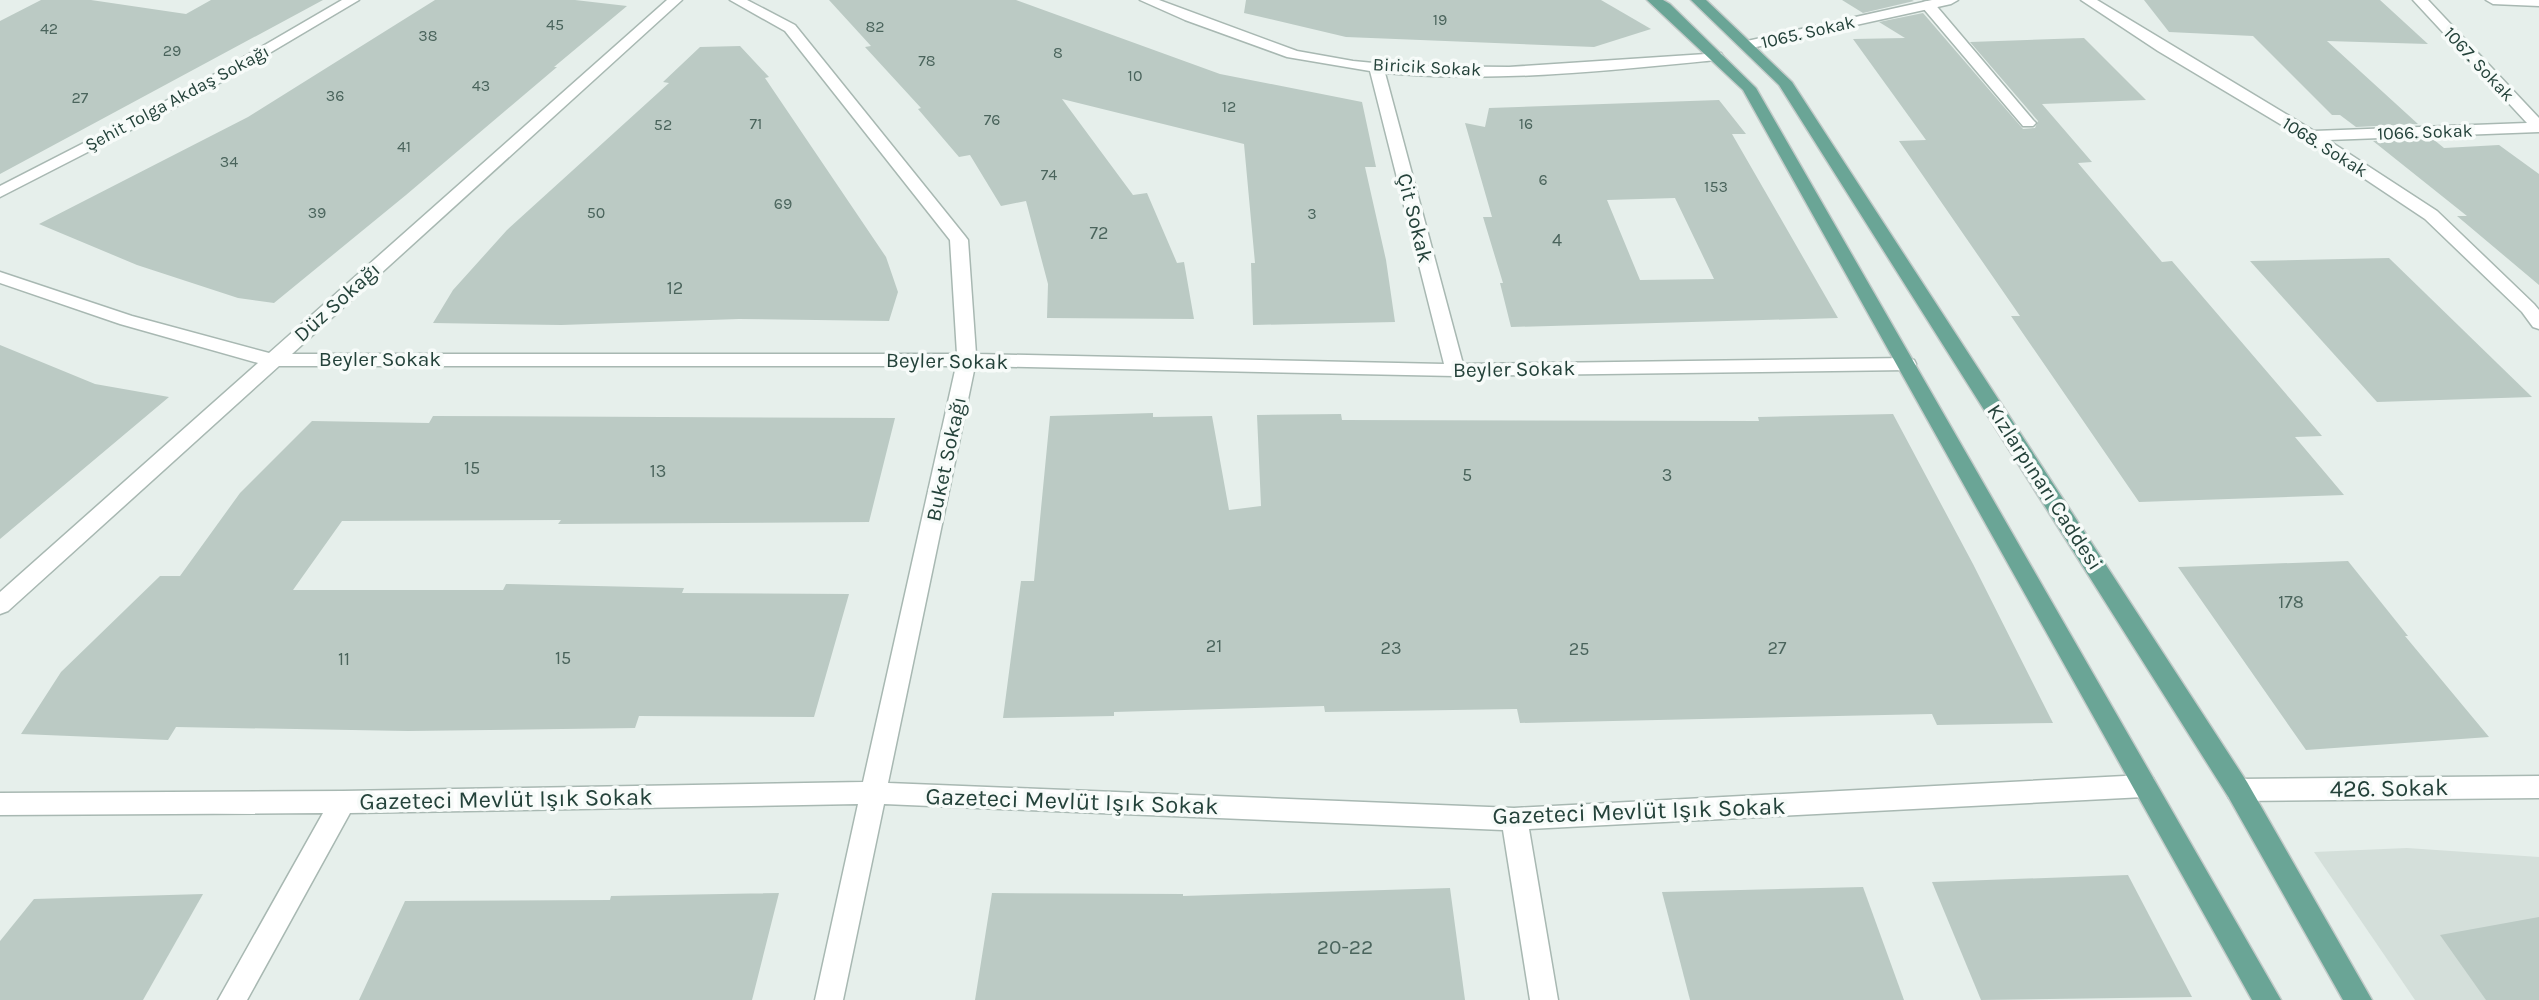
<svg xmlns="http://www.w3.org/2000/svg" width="2539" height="1000" font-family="Karla,sans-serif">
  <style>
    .built { fill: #d4dfda }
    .building { fill: #bbcac4; fill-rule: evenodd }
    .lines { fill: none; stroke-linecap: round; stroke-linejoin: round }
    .service-casing { stroke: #a8b8b2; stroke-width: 3 }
    .minor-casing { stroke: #a8b8b2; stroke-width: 3 }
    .primary-casing { stroke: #c2cac8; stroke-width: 3 }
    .service { fill: #fff; fill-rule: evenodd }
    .minor { fill: #fff; fill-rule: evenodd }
    .primary { fill: #6aa596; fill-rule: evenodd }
    .labels { text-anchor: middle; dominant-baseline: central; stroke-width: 7; stroke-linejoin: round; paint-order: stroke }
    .far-number-label { font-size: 16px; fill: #4a645c }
    .far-street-label { font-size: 18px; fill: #24423a; stroke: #f7fbf9 }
    .number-label { font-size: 18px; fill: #4a645c }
    .street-label { font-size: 21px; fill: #24423a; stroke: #f7fbf9 }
    .near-number-label { font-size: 21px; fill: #4a645c }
    .near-street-label { font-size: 24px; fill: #24423a; stroke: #f7fbf9 }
  </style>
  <rect width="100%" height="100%" fill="#e6efeb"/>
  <polygon class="built" points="2407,848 2539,857 2539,1000 2415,1000 2314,852"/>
  <g class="building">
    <polygon points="41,0 91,0 186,14 211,0 323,0 0,174 0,21"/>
    <polygon points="435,0 575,0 627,6 554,67 557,67 406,195 274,303 238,298 137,265 39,224 248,117"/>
    <polygon points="829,0 1016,0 1220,74 1362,102 1376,167 1365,167 1386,260 1395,322 1253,325 1251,263 1255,263 1244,144 1062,99 1133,195 1147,193 1177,263 1184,262 1194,319 1047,318 1048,284 1026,201 1001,206 970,155 959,157 918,109 921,108 865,47 871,46"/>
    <polygon points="1246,0 1601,0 1651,29 1594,47 1346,37 1244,13"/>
    <polygon points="1842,0 1912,0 1914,1 1863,13"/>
    <polygon points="2144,0 2380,0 2428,44 2327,41 2418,124 2356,127 2340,115 2332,115 2253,36 2169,32"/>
    <polygon points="1923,13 2023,129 2035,128 2038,121 1970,42 2084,38 2146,100 2042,104 2092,162 2078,163 2162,262 2172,261 2322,436 2295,437 2344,495 2139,502 2011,316 2020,316 1899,141 1926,140 1853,39 1905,38 1879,22"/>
    <polygon points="740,46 769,77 765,78 886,257 898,292 889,321 739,319 561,325 433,323 453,290 507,230 669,83 663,82 700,47"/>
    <path d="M1719,100L1746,134H1732L1838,318L1511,327L1500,283H1503L1483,217H1492L1465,123L1485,127L1489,108ZM1675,198L1714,279L1640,280L1607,200Z"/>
    <polygon points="2433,139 2444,148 2499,145 2539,174 2539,285 2457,216 2467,216 2373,141"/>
    <polygon points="2389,258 2532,397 2377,402 2250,261"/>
    <polygon points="0,345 95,384 169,397 0,539"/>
    <polygon points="1153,413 1153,417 1212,416 1229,510 1261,506 1257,415 1341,414 1342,420 1759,421 1758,417 1893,414 1973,564 2053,723 1937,725 1932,714 1520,723 1517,709 1325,712 1324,706 1114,712 1114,716 1003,718 1021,581 1034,581 1050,416"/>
    <polygon points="433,416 895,418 869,522 558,524 561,520 342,521 293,590 503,590 506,584 684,588 682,593 849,594 814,717 639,716 635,728 408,731 176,727 168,740 21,734 61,672 160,576 180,576 240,493 312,421 429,423"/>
    <polygon points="2348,561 2408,636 2405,636 2489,737 2306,750 2178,567"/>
    <polygon points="2128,875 2192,997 1981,1000 1932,882"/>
    <polygon points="1863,887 1904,1000 1690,1000 1662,892"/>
    <polygon points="1450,888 1465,1000 975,1000 992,893 1183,894 1183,896"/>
    <polygon points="779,893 752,1000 359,1000 405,901 610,900 611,896"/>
    <polygon points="203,894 143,1000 0,1000 0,941 34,899"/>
    <polygon points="2539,917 2539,1000 2486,1000 2440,935"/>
  </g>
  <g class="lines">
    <defs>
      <polygon id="service" points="1928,1 1933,2 2033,120 2036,123 2033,126 2023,126 1923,8 1923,2"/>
      <g id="minor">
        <polygon points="342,0 359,0 199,95 0,197 0,186 189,89"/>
        <path d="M667,0H682L292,354H957L950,240L785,31L730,0H747L795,25L965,236L968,240L976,354L1444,364L1370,71L1287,57L1185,20L1140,0H1159L1297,51L1353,61L1405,66L1509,67L1721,53L1723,56L1716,60C1606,71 1495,83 1385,73L1463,364L1907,358L1914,360L1916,364L1914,368L1907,370L1455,376L975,366L888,783L1514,808L2144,775L2153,778L2157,786L2153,794L2144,797L1529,829L1558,1000H1530L1503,830L884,804L843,1000H815L858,804L350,813L247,1000H218L323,813L0,815V793L343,791L863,782L956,366H279L8,611L0,614V592L258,363L120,324L0,283V272L132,316L269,353Z"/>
        <polygon points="1932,0 1958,0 1951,4 1747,49 1740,45 1747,41"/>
        <polygon points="2081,0 2097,0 2314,131 2527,123 2413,0 2428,0 2539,118 2539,132 2328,140 2437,211 2534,304 2539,310 2539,329 2533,327 2522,312 2425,219 2305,139 2158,51"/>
        <polygon points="2486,0 2539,0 2539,6 2493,4"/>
        <polygon points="2539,776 2539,798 2238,801 2229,798 2225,790 2229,782 2238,779"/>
      </g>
      <g id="primary">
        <polygon points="1647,0 1663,0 1670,4 1756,88 2281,1000 2252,1000 1743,90"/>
        <polygon points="1691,0 1706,0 1792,82 2247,782 2372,1000 2343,1000 2229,798 1779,85"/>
      </g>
    </defs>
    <use href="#service" class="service-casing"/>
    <use href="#minor" class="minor-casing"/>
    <use href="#primary" class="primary-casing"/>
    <use href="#service" class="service"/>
    <use href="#minor" class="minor"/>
    <use href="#primary" class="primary"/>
  </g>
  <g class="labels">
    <g class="far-number-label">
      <text x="1440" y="19">19</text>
      <text x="555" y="24">45</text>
      <text x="875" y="26">82</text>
      <text x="49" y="28">42</text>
      <text x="428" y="35">38</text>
      <text x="172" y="50">29</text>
      <text x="1058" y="52">8</text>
      <text x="927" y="60">78</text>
      <text x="1135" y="75">10</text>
      <text x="481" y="85">43</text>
      <text x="335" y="95">36</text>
      <text x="80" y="97">27</text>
      <text x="1229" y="106">12</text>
      <text x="992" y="119">76</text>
      <text x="756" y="123">71</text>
      <text x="1526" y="123">16</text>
      <text x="663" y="124">52</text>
      <text x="404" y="146">41</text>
      <text x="229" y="161">34</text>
      <text x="1049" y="174">74</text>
      <text x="1543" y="179">6</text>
      <text x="1716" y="186">153</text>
      <text x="783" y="203">69</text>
      <text x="317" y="212">39</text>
      <text x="596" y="212">50</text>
      <text x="1312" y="213">3</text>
    </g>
    <g class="far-street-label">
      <text transform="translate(1808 32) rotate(-13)">1065. Sokak</text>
      <text transform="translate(2479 64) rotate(47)">1067. Sokak</text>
      <text transform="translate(1427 67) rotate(3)">Biricik Sokak</text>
      <text transform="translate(177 98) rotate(-28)">Şehit Tolga Akdaş Sokağı</text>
      <text transform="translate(2425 132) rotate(-2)">1066. Sokak</text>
      <text transform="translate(2325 147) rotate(32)">1068. Sokak</text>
    </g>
    <g class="number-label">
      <text x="1099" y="233">72</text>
      <text x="1557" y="240">4</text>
      <text x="675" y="288">12</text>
      <text x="472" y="468">15</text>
      <text x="658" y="471">13</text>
      <text x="1467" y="475">5</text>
      <text x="1667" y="475">3</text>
      <text x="2291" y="602">178</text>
      <text x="1214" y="646">21</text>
      <text x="1391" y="648">23</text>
      <text x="1777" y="648">27</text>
      <text x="1579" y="649">25</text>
      <text x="563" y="658">15</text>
      <text x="344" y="659">11</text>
    </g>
    <g class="street-label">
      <text transform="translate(1415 218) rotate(76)">Çit Sokak</text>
      <text transform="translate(337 302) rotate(-42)">Düz Sokağı</text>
      <text x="380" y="359">Beyler Sokak</text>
      <text transform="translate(947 361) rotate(1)">Beyler Sokak</text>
      <text transform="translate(1514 369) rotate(-1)">Beyler Sokak</text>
      <text transform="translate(946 459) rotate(-78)">Buket Sokağı</text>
      <text transform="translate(2045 487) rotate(57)">Kızlarpınarı Caddesi</text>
    </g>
    <g class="near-number-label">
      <text x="1345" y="947">20-22</text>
    </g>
    <g class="near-street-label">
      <text transform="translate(2389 788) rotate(-1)">426. Sokak</text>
      <text transform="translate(506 799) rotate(-1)">Gazeteci Mevlüt Işık Sokak</text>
      <text transform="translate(1072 801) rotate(2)">Gazeteci Mevlüt Işık Sokak</text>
      <text transform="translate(1639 811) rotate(-2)">Gazeteci Mevlüt Işık Sokak</text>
    </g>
  </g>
</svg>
